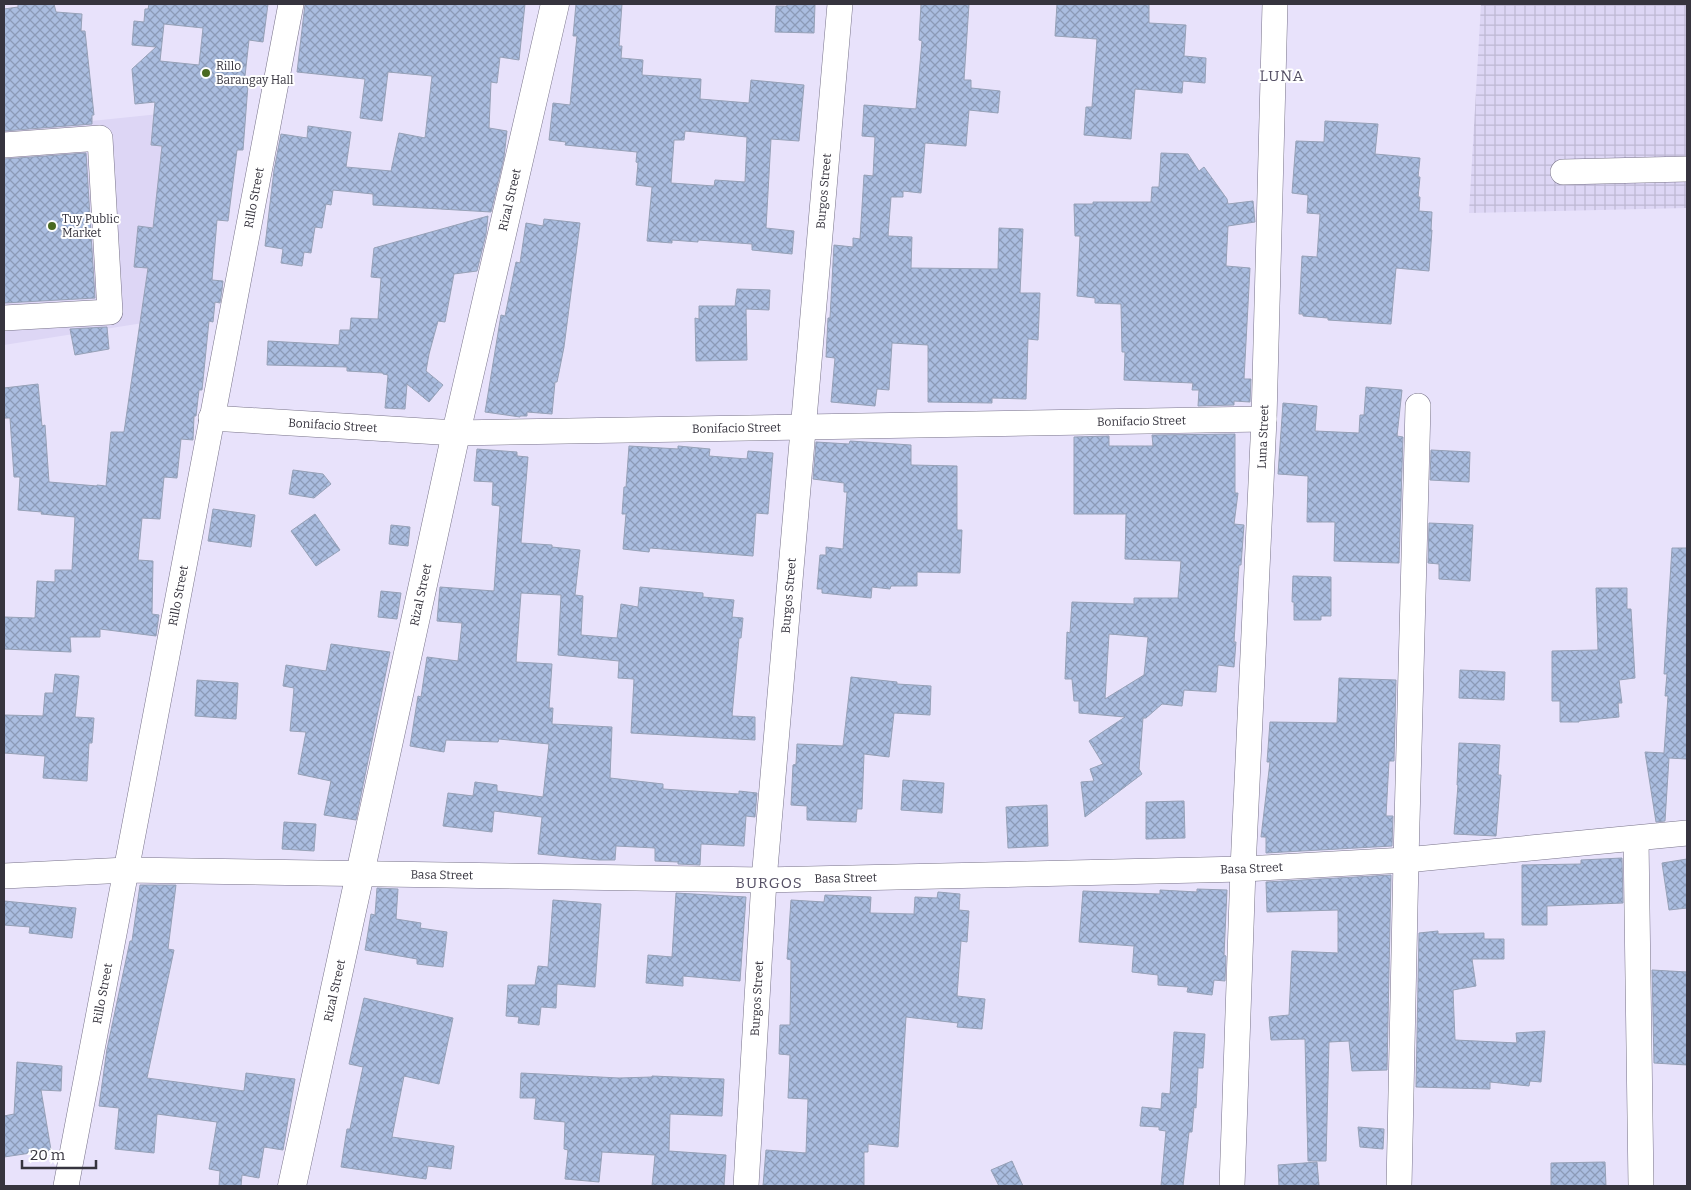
<svg xmlns="http://www.w3.org/2000/svg" width="1691" height="1190" font-family="Bitter,serif">
  <style>
    .built { fill: #ddd6f5 }
    .industrial { fill: url(#industrial-grid) }
    .building { fill: url(#building-cross-hatch); stroke: #96a1b7; fill-rule: evenodd }
    .lines { fill: none; stroke-linecap: round; stroke-linejoin: round }
    .minor-casing { stroke: #787389; stroke-width: 26 }
    .major-casing { stroke: #787389; stroke-width: 29 }
    .minor { stroke: #fff; stroke-width: 25 }
    .major { stroke: #fff; stroke-width: 28 }
    .poi-dot { fill: #4a6a20; stroke: #fff; stroke-width: 2 }
    .labels { text-anchor: middle; dominant-baseline: central; stroke-width: 4; stroke-linejoin: round; paint-order: stroke }
    .poi-label { font-size: 12px; fill: #36343e; stroke: #fff; text-anchor: start }
    .street-label { font-size: 12px; fill: #36343e; stroke: #fff }
    .quarter-label { font-size: 15px; letter-spacing: 1px; fill: #544f64; stroke: #fff }
  </style>
  <defs>
    <pattern id="industrial-grid" width="8" height="8" patternUnits="userSpaceOnUse" patternTransform="scale(1.25)"><rect width="8" height="8" fill="#ddd6f5"/><path d="M0 4h8M4 0v8" fill="none" stroke="#beb8d3"/></pattern>
    <pattern id="building-cross-hatch" width="8" height="8" patternUnits="userSpaceOnUse" patternTransform="scale(1.25)"><rect width="8" height="8" fill="#aabde0"/><path d="M0 0l8 8M0 8l8-8" fill="none" stroke="#8b9ab7"/></pattern>
  </defs>
  <rect width="100%" height="100%" fill="#e8e2fb"/>
  <polygon class="built" points="169,113 143,323 4,345 4,130"/>
  <polygon class="industrial" points="1481,4 1687,4 1687,208 1469,213"/>
  <g class="building">
    <polygon points="18,4 54,4 56,12 82,14 81,31 85,31 94,115 92,115 92,124 4,131 4,9 18,7"/>
    <path d="M149,4H268L263,42L249,40L244,85H248L243,150H237L228,221L217,220L212,280L223,281L222,290L220,303L215,302L213,322L209,321L202,390H199L196,416H194L193,440L181,439L177,478L164,477L160,519L142,518L138,560L153,561L152,614L159,615L156,636L100,629V637H70L71,652L4,649V617L35,618L37,581L55,582V570H72L75,517L41,514L42,512L18,510L20,477H14L10,418H4V388L38,384L42,426L45,425L49,482L97,486V485L106,486L111,432H124L148,268L134,267L138,226L153,228L162,146L151,145L155,102L135,104L132,69L156,47L132,45L134,21L144,22L145,9H148ZM164,24L203,28L199,65L160,61Z"/>
    <polygon points="305,4 525,4 519,60 500,57 497,83 491,82 489,128 507,131 504,157 491,212 373,205 373,194 333,190 331,205 326,204 322,228 315,227 311,253 304,252 302,266 281,263 283,249 265,246 274,170 281,134 307,138 308,126 351,132 346,167 391,171 399,133 425,138 432,76 388,72 382,121 360,118 365,79 297,72"/>
    <path d="M576,4H622L619,46H622L621,58L643,60L642,75L701,79L700,99L749,103L751,80L804,85L799,141L771,139L766,228L794,231L792,254L752,250V244L698,240V242L672,240V243L647,241L652,187L636,185L638,163L636,162L637,152L565,145L566,142L549,140L553,103L570,105L577,36H573ZM685,131L747,137L745,182L715,180L714,186L671,183L674,140H684Z"/>
    <polygon points="787,4 815,4 814,33 775,32 776,6 787,6"/>
    <polygon points="921,4 969,4 964,80 971,80 971,88 1000,91 998,113 969,110 966,146 925,143 921,193 903,191 903,197 891,197 888,236 912,237 911,268 998,269 999,228 1023,229 1020,293 1040,293 1038,340 1028,339 1026,399 992,398 992,403 928,402 928,345 892,343 889,390 877,389 875,406 831,402 835,358 826,357 828,318 830,318 834,245 853,247 853,238 860,239 864,175 873,176 875,137 862,136 864,105 916,109 922,41 919,40"/>
    <polygon points="1057,4 1149,4 1149,23 1186,25 1184,56 1206,58 1205,83 1183,81 1182,93 1135,89 1131,139 1084,135 1086,107 1092,107 1097,39 1055,36"/>
    <polygon points="1325,121 1378,124 1375,154 1420,158 1418,177 1420,177 1418,197 1420,197 1419,211 1432,212 1431,230 1432,230 1429,271 1396,268 1391,324 1328,320 1328,318 1303,316 1303,314 1299,314 1302,256 1317,257 1320,214 1307,213 1308,195 1292,193 1296,141 1324,142"/>
    <polygon points="86,153 95,298 4,303 4,159"/>
    <polygon points="1161,153 1188,154 1199,171 1204,167 1227,199 1228,204 1253,201 1255,222 1228,226 1226,266 1250,268 1244,379 1251,379 1250,402 1234,401 1234,405 1198,406 1199,390 1192,390 1193,383 1124,380 1125,352 1122,352 1121,304 1095,303 1095,298 1077,296 1080,236 1075,236 1074,204 1093,204 1093,202 1151,202 1152,187 1159,187"/>
    <polygon points="488,216 486,234 477,271 454,274 445,322 438,321 429,354 426,371 443,385 429,402 407,384 405,409 385,408 388,375 383,374 383,373 347,371 347,367 267,365 268,341 339,345 340,330 350,330 351,318 378,319 381,278 371,277 374,248"/>
    <polygon points="544,219 580,223 564,347 557,382 555,382 552,414 527,412 527,416 520,416 520,417 485,412 501,315 505,316 516,262 520,263 526,223 543,226"/>
    <polygon points="737,289 770,290 769,310 746,309 747,360 696,361 695,318 699,319 699,306 735,306"/>
    <polygon points="107,327 109,349 75,355 70,329"/>
    <polygon points="1366,387 1402,390 1397,436 1403,437 1399,563 1334,561 1335,522 1307,522 1308,476 1278,474 1283,403 1317,406 1315,431 1359,433 1360,415 1364,415"/>
    <path d="M1235,434V493H1238L1234,524L1244,525L1241,565H1239L1234,642H1236L1234,667L1218,665L1216,692L1184,690L1182,706L1162,704L1146,718H1143L1139,769L1142,774L1085,817L1081,782L1094,781L1090,769L1103,764L1089,741L1125,717L1079,713V701H1074L1072,679H1065L1067,632L1070,633L1072,602L1134,604V598H1178L1181,561L1125,559L1126,514H1074V437L1109,436V446H1153L1152,435ZM1109,634L1148,637L1144,675L1105,699Z"/>
    <polygon points="850,441 911,445 911,465 957,466 957,530 962,530 960,573 917,572 917,586 891,586 890,589 872,587 871,598 822,593 822,589 817,589 820,555 826,555 826,547 843,549 847,492 844,492 844,483 813,479 816,442 849,444"/>
    <polygon points="629,446 678,449 678,446 710,449 709,456 747,459 748,451 773,453 768,514 756,513 753,556 650,548 649,552 623,549 626,514 622,514 624,487 626,487"/>
    <polygon points="477,449 517,452 517,456 528,457 521,543 552,545 552,547 580,550 575,595 583,596 581,635 617,638 621,604 638,607 640,587 703,593 703,597 734,600 732,617 743,618 741,638 739,638 732,716 755,717 755,740 631,733 634,679 618,678 619,661 558,655 561,595 521,593 516,662 552,664 549,708 553,708 552,724 612,727 610,778 663,784 663,789 739,794 739,791 757,793 755,817 746,816 744,846 701,844 700,865 678,864 678,862 655,861 655,848 616,846 615,860 599,860 538,854 542,817 494,811 492,832 443,826 448,793 473,796 475,782 497,785 497,791 543,797 549,744 499,739 498,742 446,740 444,752 410,746 418,696 421,697 427,657 458,661 462,623 437,621 440,587 494,591 500,506 492,505 493,482 474,481"/>
    <polygon points="1431,450 1470,452 1469,482 1430,480"/>
    <polygon points="293,470 323,474 331,484 314,498 289,494"/>
    <polygon points="213,509 255,515 251,547 208,541"/>
    <polygon points="315,514 340,550 316,566 291,531"/>
    <polygon points="1429,523 1473,525 1470,581 1439,579 1439,564 1428,563"/>
    <polygon points="391,525 410,527 408,546 389,544"/>
    <polygon points="1672,548 1687,548 1687,759 1669,758 1665,821 1656,822 1645,752 1664,753 1668,696 1665,696 1667,674 1664,674"/>
    <polygon points="1293,576 1331,577 1331,616 1321,616 1321,620 1294,620 1294,602 1292,602"/>
    <polygon points="1596,588 1627,588 1627,609 1631,609 1635,678 1619,680 1622,703 1618,703 1619,717 1579,721 1579,722 1560,722 1560,701 1552,701 1552,651 1598,650"/>
    <polygon points="381,591 401,593 397,619 378,617"/>
    <polygon points="331,644 390,652 356,820 324,815 331,781 298,774 306,732 290,731 294,688 283,686 286,665 326,671"/>
    <polygon points="1460,670 1505,672 1504,700 1459,698"/>
    <polygon points="55,674 79,676 75,717 94,718 92,743 89,743 87,781 43,778 45,756 4,753 4,715 43,716 45,693 53,693"/>
    <polygon points="851,677 897,682 897,684 931,686 930,715 894,713 889,757 864,754 862,809 857,809 856,822 807,820 807,806 791,805 793,765 796,764 797,744 843,746"/>
    <polygon points="1339,678 1396,680 1394,761 1389,761 1386,816 1393,816 1392,846 1266,853 1266,837 1261,837 1270,762 1267,762 1270,722 1337,723"/>
    <polygon points="197,680 238,683 236,719 195,716"/>
    <polygon points="1459,743 1500,745 1498,775 1501,775 1496,836 1454,834 1458,785 1457,785"/>
    <polygon points="903,780 944,783 942,813 901,810"/>
    <polygon points="1184,801 1185,838 1146,839 1146,802"/>
    <polygon points="1047,805 1048,846 1008,848 1006,807"/>
    <polygon points="284,822 316,824 314,851 282,849"/>
    <polygon points="1622,858 1623,903 1547,906 1547,925 1522,925 1522,865 1581,864 1581,860"/>
    <polygon points="1687,859 1687,908 1669,910 1662,863"/>
    <polygon points="1391,875 1387,1070 1352,1071 1349,1041 1329,1042 1326,1161 1308,1161 1305,1039 1271,1040 1269,1017 1289,1015 1292,951 1338,953 1338,910 1267,912 1266,882"/>
    <polygon points="140,885 176,885 168,949 174,950 147,1078 244,1091 246,1073 295,1079 283,1150 264,1147 259,1178 242,1175 241,1186 219,1186 220,1171 209,1169 217,1122 157,1114 154,1153 115,1149 119,1108 99,1106 107,1049 130,941 132,941"/>
    <polygon points="377,888 398,889 396,919 421,923 420,928 447,932 443,967 417,964 417,959 365,950 371,914 375,915"/>
    <polygon points="1197,889 1227,890 1224,955 1226,956 1225,981 1214,980 1212,995 1187,992 1188,987 1158,985 1158,975 1132,972 1134,946 1079,942 1083,891 1160,894 1160,890 1197,892"/>
    <polygon points="938,892 960,894 959,910 969,911 967,942 961,941 957,996 985,999 982,1029 957,1027 958,1023 906,1017 898,1147 868,1144 868,1152 864,1152 864,1186 763,1186 766,1150 806,1153 808,1099 788,1098 790,1055 779,1054 780,1025 790,1025 791,960 787,959 791,900 824,902 825,895 871,897 870,913 914,914 915,897 937,898"/>
    <polygon points="676,893 746,897 740,981 683,976 683,986 646,983 648,955 672,957"/>
    <polygon points="553,900 601,904 595,987 557,984 556,1008 541,1007 539,1025 518,1023 519,1017 506,1016 508,985 535,985 538,966 548,967"/>
    <polygon points="4,901 76,908 72,938 29,933 30,927 4,925"/>
    <polygon points="1438,931 1438,934 1484,933 1484,939 1504,939 1504,959 1472,959 1476,986 1453,990 1455,1040 1517,1043 1516,1033 1545,1031 1541,1082 1530,1081 1529,1086 1490,1082 1490,1089 1416,1087 1419,933"/>
    <polygon points="1652,970 1687,972 1687,1065 1654,1063"/>
    <polygon points="364,998 453,1018 439,1084 404,1076 392,1137 454,1146 451,1169 428,1166 426,1179 341,1167 347,1129 350,1129 363,1067 349,1064"/>
    <polygon points="1174,1032 1205,1034 1203,1068 1198,1068 1196,1108 1194,1107 1192,1132 1189,1132 1183,1186 1161,1186 1166,1131 1159,1130 1159,1127 1140,1126 1142,1107 1161,1109 1162,1093 1170,1094"/>
    <polygon points="17,1062 62,1066 61,1091 41,1090 51,1150 4,1157 4,1116 14,1114"/>
    <polygon points="521,1073 619,1078 652,1077 652,1076 724,1079 722,1116 670,1114 669,1151 726,1155 724,1186 652,1186 655,1155 602,1152 599,1182 565,1179 568,1150 564,1149 565,1122 534,1119 536,1098 520,1098"/>
    <polygon points="1358,1127 1384,1129 1383,1149 1360,1147"/>
    <polygon points="1012,1161 1023,1186 999,1186 991,1170"/>
    <polygon points="1317,1162 1319,1186 1279,1186 1278,1165"/>
    <polygon points="1605,1162 1606,1186 1551,1186 1551,1163"/>
  </g>
  <g class="lines">
    <defs>
      <g id="minor">
        <polyline points="4,145 100,138 110,312 4,318"/>
        <polyline points="1563,172 1687,169"/>
        <path id="s1" d="M211,418L456,433L1264,419"/>
        <polyline points="1636,839 1641,1186"/>
        <path id="s2" d="M4,876L127,870L764,880L1243,869L1406,860L1687,833"/>
        <path id="s3" d="M66,1186L291,4"/>
        <path id="s4" d="M746,1186L764,880L840,4"/>
        <path id="s5" d="M1232,1186L1243,869L1264,419L1275,4"/>
        <polyline points="1399,1186 1406,860 1418,406"/>
      </g>
      <g id="major">
        <path id="s6" d="M292,1186L456,433L555,4"/>
      </g>
    </defs>
    <use href="#minor" class="minor-casing"/>
    <use href="#major" class="major-casing"/>
    <use href="#minor" class="minor"/>
    <use href="#major" class="major"/>
  </g>
  <g class="poi-dot">
    <circle cx="206" cy="73" r="5"/>
    <circle cx="52" cy="226" r="5"/>
  </g>
  <g class="labels">
    <g class="poi-label">
      <text x="216" y="66">Rillo<tspan x="216" dy="14">Barangay Hall</tspan></text>
      <text x="62" y="219">Tuy Public<tspan x="62" dy="14">Market</tspan></text>
    </g>
    <g class="street-label">
      <text stroke="none"><textPath href="#s4" startOffset="998">Burgos Street</textPath></text>
      <text stroke="none"><textPath href="#s3" startOffset="1006">Rillo Street</textPath></text>
      <text stroke="none"><textPath href="#s6" startOffset="1010">Rizal Street</textPath></text>
      <text stroke="none"><textPath href="#s1" startOffset="931">Bonifacio Street</textPath></text>
      <text stroke="none"><textPath href="#s1" startOffset="122">Bonifacio Street</textPath></text>
      <text stroke="none"><textPath href="#s1" startOffset="526">Bonifacio Street</textPath></text>
      <text stroke="none"><textPath href="#s5" startOffset="750">Luna Street</textPath></text>
      <text stroke="none"><textPath href="#s6" startOffset="605">Rizal Street</textPath></text>
      <text stroke="none"><textPath href="#s3" startOffset="601">Rillo Street</textPath></text>
      <text stroke="none"><textPath href="#s4" startOffset="592">Burgos Street</textPath></text>
      <text stroke="none"><textPath href="#s2" startOffset="1248">Basa Street</textPath></text>
      <text stroke="none"><textPath href="#s2" startOffset="438">Basa Street</textPath></text>
      <text stroke="none"><textPath href="#s2" startOffset="842">Basa Street</textPath></text>
      <text stroke="none"><textPath href="#s6" startOffset="200">Rizal Street</textPath></text>
      <text stroke="none"><textPath href="#s3" startOffset="196">Rillo Street</textPath></text>
      <text stroke="none"><textPath href="#s4" startOffset="188">Burgos Street</textPath></text>
    </g>
    <g class="quarter-label">
      <text x="1282" y="76">LUNA</text>
      <text x="769" y="883">BURGOS</text>
    </g>
  </g>
  <rect width="1691" height="1190" fill="none" stroke="#36343e" stroke-width="10"/>
  <path d="M22 1160v8h74v-8" fill="none" stroke="#36343e" stroke-width="2.5"/>
  <text x="30" y="1160" font-size="15" fill="#36343e" stroke="#ffffff" stroke-width="4" paint-order="stroke">20 m</text>
</svg>
